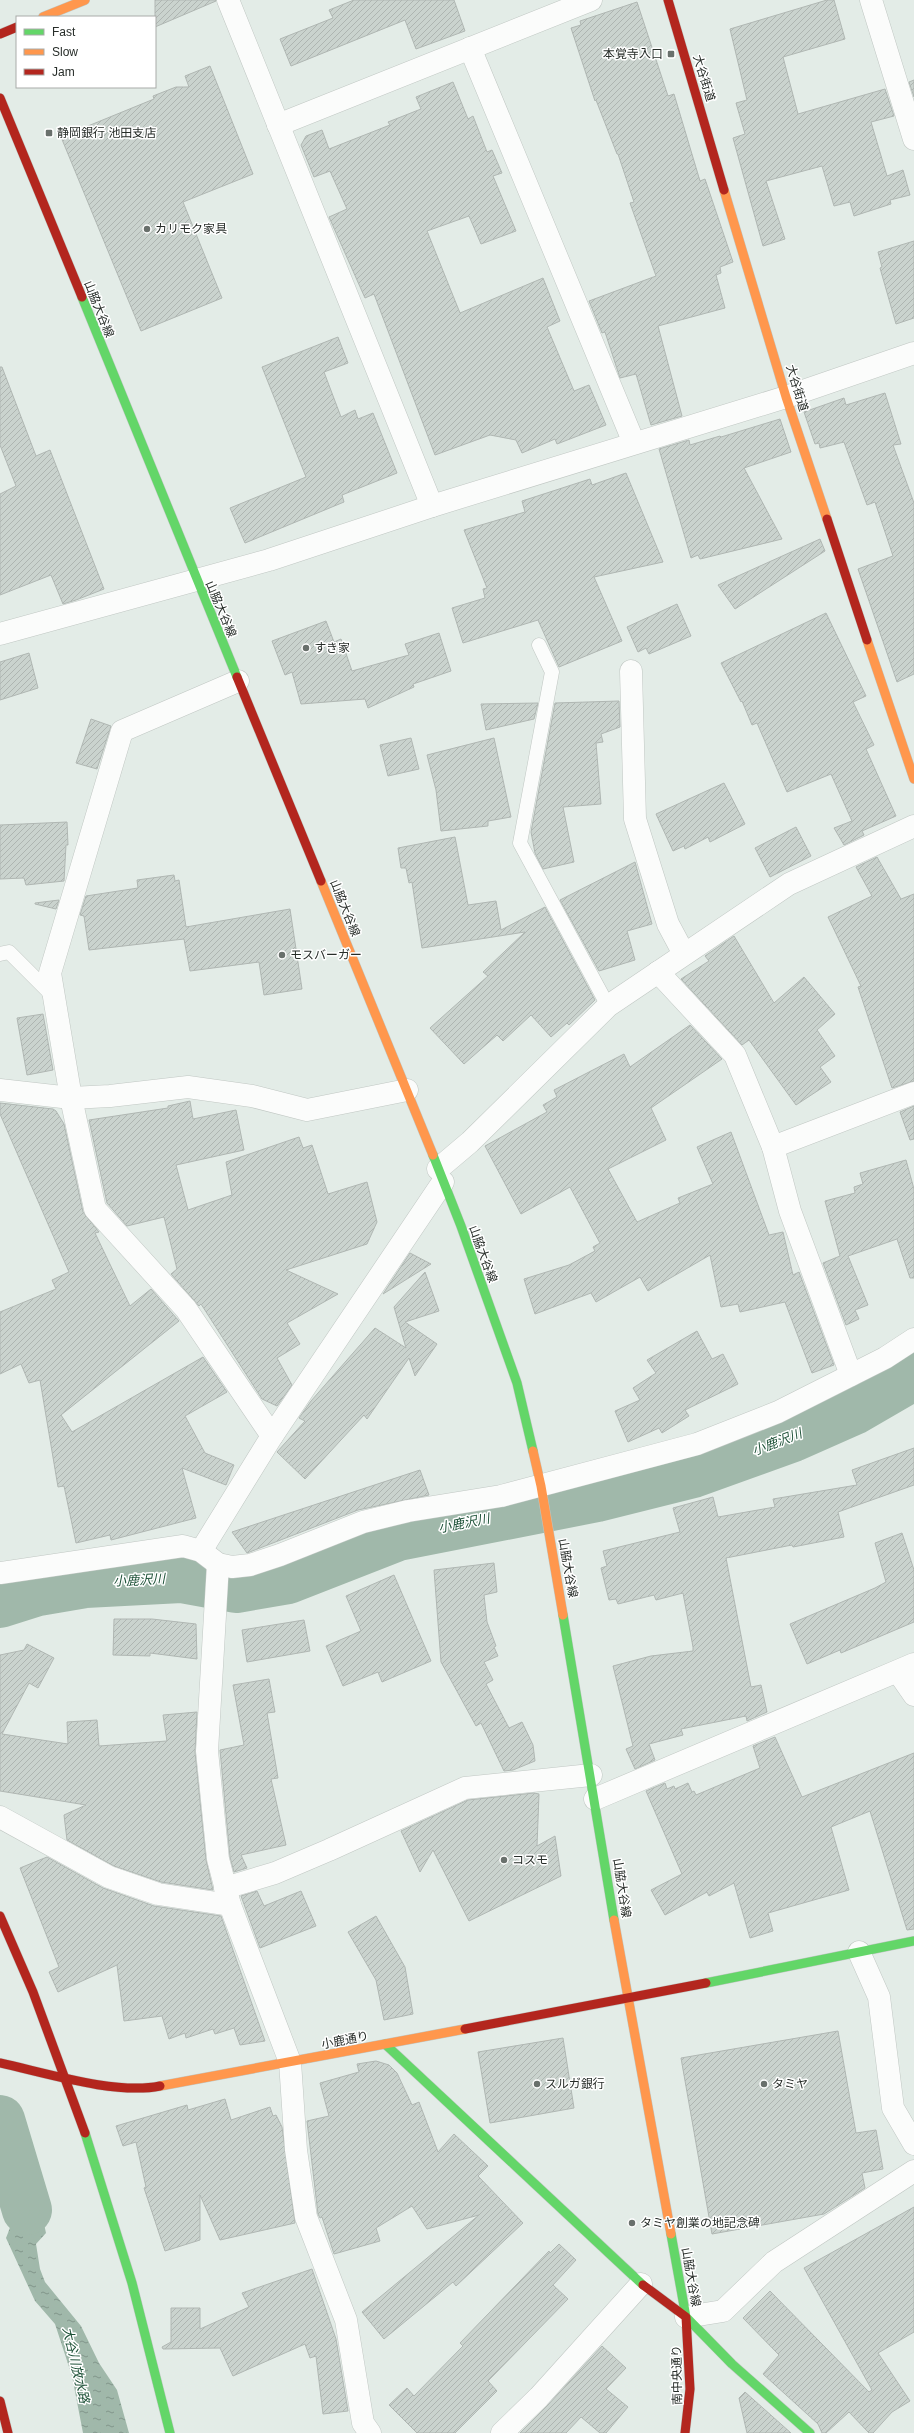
<svg xmlns="http://www.w3.org/2000/svg" width="914" height="2433" font-family="Arial,'Noto Sans JP',sans-serif">
  <style>
    .water { fill: url(#water-ripples) }
    .lines { fill: none; stroke-linecap: round; stroke-linejoin: round }
    .river { stroke: #a0b8aa; stroke-width: 50 }
    .building { fill: url(#building-hatch); stroke: #b0b7b3 }
    .lane-casing { stroke: #c0c7c3; stroke-width: 15 }
    .street-casing { stroke: #c0c7c3; stroke-width: 23 }
    .fast-casing { stroke: #c0c7c3; stroke-width: 10 }
    .slow-casing { stroke: #c0c7c3; stroke-width: 10 }
    .jam-casing { stroke: #c0c7c3; stroke-width: 10 }
    .lane { stroke: #fbfcfb; stroke-width: 14 }
    .street { stroke: #fbfcfb; stroke-width: 22 }
    .fast { stroke: #63d668; stroke-width: 9 }
    .slow { stroke: #ff974d; stroke-width: 9 }
    .jam { stroke: #b3261e; stroke-width: 9 }
    .poi-dot { fill: #69706c; stroke: #fff; stroke-width: 1.5 }
    .labels { text-anchor: middle; dominant-baseline: central; stroke-width: 3; stroke-linejoin: round; paint-order: stroke }
    .poi-label { font-size: 12px; fill: #272d29; stroke: #fff; text-anchor: start }
    .street-label { font-size: 12px; fill: #272d29; stroke: #fff }
    .water-label { font-size: 13px; font-style: italic; fill: #1d5137; stroke: #fff }
  </style>
  <defs>
    <pattern id="water-ripples" width="26" height="14" patternUnits="userSpaceOnUse"><rect width="26" height="14" fill="#a0b8aa"/><path d="M2 4q2-2 4 0t4 0M15 11q2-2 4 0t4 0" fill="none" stroke="#82968a"/></pattern>
    <pattern id="building-hatch" width="6" height="6" patternUnits="userSpaceOnUse"><rect width="6" height="6" fill="#cad3ce"/><path d="M-1 1l2-2M0 6l6-6M5 7l2-2" fill="none" stroke="#aeb5b1"/></pattern>
  </defs>
  <rect width="100%" height="100%" fill="#e3ece7"/>
  <path class="water" d="M5,2138L37,2192L46,2233L36,2244L40,2269L45,2282L81,2326L99,2363L117,2390L129,2433H83L72,2376L55,2324L35,2301L6,2238C21,2205 13,2172 5,2138Z"/>
  <g class="lines">
    <g class="river">
      <polyline points="0,1603 38,1591 85,1583 181,1578 236,1588 288,1579 398,1536 597,1497 693,1473 793,1437 854,1410 914,1375"/>
      <polyline points="0,2120 27,2210"/>
    </g>
  </g>
  <g class="building">
    <polygon points="155,0 216,0 216,1 155,27"/>
    <polygon points="354,0 454,0 465,31 416,49 405,20 291,66 280,39 333,18 329,10"/>
    <polygon points="827,0 834,0 845,39 783,57 798,114 885,89 894,116 871,122 887,176 903,170 910,195 890,200 891,204 854,216 850,202 834,206 822,166 766,181 785,239 763,246 733,138 745,134 736,103 747,100 730,29"/>
    <polygon points="637,2 668,96 674,94 700,181 705,179 733,262 720,267 721,273 716,275 725,308 658,326 682,416 651,425 636,374 620,378 605,332 602,333 589,301 656,276 630,203 634,202 618,154 617,154 596,100 595,101 571,28 581,25 580,21"/>
    <polygon points="210,66 253,174 183,202 222,298 141,331 61,137 154,99 153,96 176,87 189,87 185,76"/>
    <polygon points="914,80 914,97 909,82"/>
    <polygon points="453,82 468,119 473,116 487,152 492,150 502,173 493,176 516,231 481,244 469,216 427,231 460,313 543,278 560,321 547,327 574,391 589,385 606,425 557,444 555,439 522,453 516,440 490,435 435,455 374,294 365,298 329,217 347,209 330,171 314,177 301,145 306,136 322,130 329,149 390,125 388,122 421,109 416,97"/>
    <polygon points="914,241 914,318 896,324 880,268 882,267 878,252"/>
    <polygon points="338,337 348,363 324,372 341,417 355,410 358,419 373,413 397,473 342,495 344,502 245,543 230,508 306,477 262,367"/>
    <polygon points="0,367 2,367 36,456 50,450 104,589 76,600 63,604 51,575 0,595 0,494 16,486 0,445"/>
    <polygon points="885,393 901,444 893,445 914,503 914,674 897,682 858,569 893,556 875,502 867,505 844,442 820,448 819,443 815,444 804,412 844,398 846,405"/>
    <polygon points="780,419 791,452 744,468 782,539 700,559 698,555 691,558 659,449 689,440 690,445 720,436 721,437"/>
    <polygon points="626,473 663,562 594,577 622,641 559,667 538,620 463,643 452,608 485,598 483,589 487,588 464,530 525,512 522,501 590,479 592,485"/>
    <polygon points="820,539 825,551 735,609 718,585"/>
    <polygon points="677,604 691,636 649,654 646,648 638,652 627,627"/>
    <polygon points="826,613 866,696 853,702 874,745 866,749 896,816 862,831 864,835 844,845 834,828 852,821 831,774 787,792 757,723 752,725 742,701 741,702 721,663"/>
    <polygon points="326,621 334,642 341,639 352,671 409,655 405,644 439,633 451,671 413,684 414,687 368,708 365,699 301,704 292,672 285,675 272,641"/>
    <polygon points="29,653 38,688 0,700 0,662"/>
    <polygon points="619,701 620,727 601,734 603,742 596,743 601,804 563,807 574,862 543,869 535,853 531,832 555,703"/>
    <polygon points="538,703 534,719 486,730 481,704"/>
    <polygon points="91,719 111,726 97,769 76,763"/>
    <polygon points="411,738 419,769 388,776 380,745"/>
    <polygon points="494,738 511,817 488,821 488,826 441,831 436,790 427,755"/>
    <polygon points="724,783 745,824 710,842 708,837 685,849 684,846 673,851 656,814"/>
    <polygon points="67,822 68,845 66,845 64,881 26,885 24,878 0,879 0,825"/>
    <polygon points="796,827 811,856 770,877 755,848"/>
    <polygon points="455,837 468,905 496,901 501,930 545,907 595,1000 569,1025 567,1023 551,1037 531,1015 503,1041 497,1035 464,1064 430,1028 488,976 483,972 525,932 422,948 412,882 409,883 406,868 401,868 398,848"/>
    <polygon points="877,857 901,899 914,894 914,1081 892,1088 858,987 861,986 828,917 872,896 856,867"/>
    <polygon points="635,862 652,924 627,931 635,960 599,971 560,900"/>
    <polygon points="174,875 175,881 179,880 186,927 290,909 302,989 264,995 259,962 190,971 184,939 89,950 84,916 80,915 86,896 138,888 137,880"/>
    <polygon points="59,900 56,909 35,904 35,903"/>
    <polygon points="734,936 774,1003 804,977 835,1014 817,1030 835,1056 820,1067 831,1082 796,1105 749,1040 742,1045 681,979 709,961 705,956"/>
    <polygon points="43,1014 53,1070 27,1075 17,1018"/>
    <polygon points="690,1025 722,1059 651,1108 666,1140 608,1169 637,1222 680,1203 678,1198 713,1184 697,1147 731,1132 769,1235 783,1232 793,1275 799,1272 834,1365 812,1373 785,1302 740,1312 738,1304 721,1307 710,1255 648,1291 640,1277 596,1302 591,1293 535,1314 524,1279 569,1265 595,1251 593,1247 600,1243 570,1187 521,1214 485,1146 547,1112 543,1105 557,1097 554,1090 624,1054 630,1067"/>
    <polygon points="190,1101 193,1119 236,1110 244,1150 176,1165 188,1210 232,1195 226,1162 299,1137 303,1148 312,1145 328,1194 367,1182 377,1222 367,1244 286,1270 338,1294 287,1323 300,1344 277,1358 292,1385 277,1406 262,1399 201,1304 199,1306 171,1274 177,1269 164,1217 127,1226 107,1203 89,1120 168,1108 168,1106"/>
    <polygon points="0,1103 53,1109 56,1111 64,1124 83,1212 99,1232 95,1233 130,1306 151,1289 179,1321 61,1415 72,1432 203,1357 227,1392 185,1416 205,1453 234,1465 226,1485 182,1468 196,1518 111,1540 110,1535 76,1543 64,1486 58,1487 40,1380 29,1383 21,1364 0,1374 0,1312 56,1289 52,1280 69,1272 0,1114"/>
    <polygon points="914,1106 914,1139 910,1140 900,1112"/>
    <polygon points="906,1160 914,1189 914,1278 910,1278 897,1239 848,1256 868,1305 855,1310 859,1319 846,1325 823,1263 840,1256 825,1201 855,1193 854,1187 863,1184 860,1173"/>
    <polygon points="410,1253 431,1264 383,1294"/>
    <polygon points="425,1272 439,1311 405,1322 437,1344 415,1376 409,1358 367,1419 364,1415 305,1479 277,1452 305,1421 299,1418 311,1401 375,1328 406,1348 394,1307"/>
    <polygon points="697,1331 712,1359 723,1354 738,1384 685,1410 689,1416 662,1433 659,1428 628,1442 615,1411 640,1400 633,1388 656,1373 647,1360"/>
    <polygon points="914,1448 914,1485 838,1512 844,1537 793,1547 792,1545 726,1558 751,1687 761,1685 767,1712 747,1721 746,1716 681,1729 683,1735 649,1744 655,1760 635,1769 626,1749 633,1746 613,1666 651,1656 693,1651 693,1647 683,1593 656,1600 654,1595 618,1604 616,1599 609,1600 601,1568 607,1566 603,1551 680,1532 673,1508 713,1497 718,1517 775,1507 773,1499 857,1485 852,1470"/>
    <polygon points="420,1470 429,1495 358,1510 247,1553 232,1532"/>
    <polygon points="902,1533 914,1570 914,1622 841,1653 840,1650 807,1664 790,1624 875,1588 886,1582 875,1543"/>
    <polygon points="494,1563 497,1592 484,1595 487,1622 496,1646 494,1647 498,1656 484,1662 493,1680 486,1684 509,1728 522,1722 533,1745 535,1761 513,1770 504,1771 481,1723 476,1726 441,1662 434,1570"/>
    <polygon points="394,1575 431,1661 382,1682 378,1672 343,1686 326,1646 361,1631 346,1596"/>
    <polygon points="114,1619 152,1619 196,1624 197,1659 150,1653 150,1656 113,1655"/>
    <polygon points="304,1620 310,1651 247,1662 242,1630"/>
    <polygon points="27,1644 54,1658 38,1688 29,1683 2,1734 68,1744 67,1722 97,1720 99,1746 167,1741 163,1715 197,1712 195,1752 206,1860 213,1890 161,1882 114,1866 67,1840 64,1815 86,1805 0,1791 0,1655 24,1650"/>
    <polygon points="269,1679 275,1712 267,1713 278,1778 271,1779 286,1845 241,1855 247,1868 234,1872 230,1857 220,1750 244,1745 233,1685"/>
    <polygon points="775,1737 802,1797 914,1753 914,1929 907,1930 870,1811 831,1827 849,1890 768,1913 773,1931 750,1938 734,1883 709,1896 707,1892 665,1915 651,1890 682,1874 646,1791 665,1783 667,1789 674,1786 675,1789 688,1783 692,1792 694,1791 696,1795 760,1768 753,1746"/>
    <polygon points="534,1793 539,1794 537,1846 555,1836 561,1876 469,1921 433,1850 420,1872 401,1831 468,1800"/>
    <polygon points="47,1857 103,1888 154,1906 221,1916 265,2041 240,2045 234,2028 215,2034 213,2029 186,2038 185,2033 169,2039 162,2016 124,2021 117,1965 58,1992 49,1972 59,1967 20,1868"/>
    <polygon points="257,1891 264,1906 301,1891 316,1926 260,1948 241,1896"/>
    <polygon points="376,1916 405,1967 413,2014 384,2020 376,1980 348,1932"/>
    <polygon points="838,2031 856,2133 876,2130 883,2169 862,2173 865,2188 824,2214 712,2234 681,2058"/>
    <polygon points="563,2038 574,2108 490,2123 478,2052"/>
    <polygon points="376,2061 389,2065 397,2073 412,2105 419,2102 438,2152 454,2134 488,2166 478,2176 523,2223 456,2286 453,2282 384,2339 362,2312 479,2215 427,2229 412,2206 376,2228 380,2241 334,2254 322,2217 320,2218 318,2214 307,2121 329,2116 320,2083 359,2072 357,2064"/>
    <polygon points="225,2099 231,2120 270,2107 273,2116 276,2115 282,2127 295,2223 220,2240 200,2195 200,2240 165,2251 144,2188 146,2187 136,2142 123,2146 116,2126 187,2105 188,2110"/>
    <polygon points="914,2207 914,2332 878,2353 910,2401 892,2412 873,2433 869,2433 849,2412 826,2433 822,2433 818,2424 763,2374 779,2355 743,2318 770,2291 869,2392 872,2390 804,2268"/>
    <polygon points="559,2244 576,2260 553,2285 568,2299 488,2381 497,2391 455,2433 417,2433 389,2405 407,2388 414,2396 463,2346 460,2343 549,2251 550,2253"/>
    <polygon points="312,2269 336,2339 348,2411 323,2414 316,2356 310,2358 305,2344 233,2376 220,2348 163,2349 162,2347 171,2342 171,2308 200,2308 200,2329 249,2307 242,2293"/>
    <polygon points="602,2346 626,2368 606,2389 628,2407 606,2433 600,2433 581,2417 566,2433 520,2433 548,2405"/>
    <polygon points="745,2392 791,2433 747,2433 739,2398"/>
  </g>
  <g class="lines">
    <defs>
      <g id="lane">
        <polyline points="539,645 552,672 520,843 608,1006"/>
        <polyline points="0,954 9,952 53,996"/>
      </g>
      <g id="street">
        <polyline points="228,0 432,506"/>
        <polyline points="871,0 914,139"/>
        <polyline points="470,48 634,443"/>
        <polyline points="278,125 591,0"/>
        <polyline points="0,634 269,560 432,506 786,397 914,353"/>
        <polyline points="631,671 635,819 668,924 684,954"/>
        <polyline points="238,681 122,731 50,973 71,1098 95,1209 186,1309 272,1436"/>
        <polyline points="658,972 735,1055 773,1147 790,1211 851,1375"/>
        <polyline points="0,1090 71,1098 110,1096 188,1087 252,1096 307,1110 407,1090"/>
        <polyline points="773,1147 914,1093"/>
        <polyline points="438,1169 470,1142 608,1006 789,884 914,826"/>
        <polyline points="201,1551 272,1436 443,1182"/>
        <polyline points="218,1564 207,1751 218,1859 230,1905 290,2062 296,2150 306,2217 346,2320 363,2423 370,2433"/>
        <polyline points="0,1573 183,1546 201,1551 218,1564 232,1567 250,1565 280,1555 363,1522 408,1511 501,1496 697,1444 778,1412 885,1358 914,1339"/>
        <polyline points="898,1672 914,1695"/>
        <polyline points="595,1799 914,1664"/>
        <polyline points="0,1817 109,1877 158,1894 230,1905"/>
        <polyline points="225,1888 275,1873 329,1850 465,1788 591,1775"/>
        <polyline points="859,1952 879,1997 893,2108 914,2144"/>
        <polyline points="686,2317 723,2311 774,2262 914,2171"/>
        <polyline points="502,2433 539,2397 641,2284"/>
      </g>
      <g id="fast">
        <polyline points="82,297 237,677"/>
        <polyline points="433,1155 461,1226 517,1383 533,1451"/>
        <polyline points="563,1615 614,1920"/>
        <polyline points="706,1983 914,1941"/>
        <polyline points="385,2044 643,2285"/>
        <polyline points="85,2133 132,2283 170,2433"/>
        <polyline points="671,2234 686,2317 732,2364 810,2433"/>
      </g>
      <g id="slow">
        <polyline points="43,17 85,0"/>
        <polyline points="724,190 786,397 827,519"/>
        <polyline points="867,640 914,779"/>
        <polyline points="321,881 433,1155"/>
        <polyline points="533,1451 541,1486 563,1615"/>
        <polyline points="614,1920 671,2234"/>
        <polyline points="160,2086 465,2029"/>
      </g>
      <g id="jam">
        <polyline points="668,0 724,190"/>
        <polyline points="0,34 17,27"/>
        <polyline points="0,98 82,297"/>
        <polyline points="827,519 867,640"/>
        <polyline points="237,677 321,881"/>
        <polyline points="0,1916 33,1992 85,2133"/>
        <polyline points="465,2029 706,1983"/>
        <path d="M0,2063C46,2073 115,2095 160,2086"/>
        <polyline points="643,2285 686,2317 690,2389 685,2433"/>
        <polyline points="0,2401 8,2433"/>
      </g>
    </defs>
    <use href="#lane" class="lane-casing"/>
    <use href="#street" class="street-casing"/>
    <use href="#fast" class="fast-casing"/>
    <use href="#slow" class="slow-casing"/>
    <use href="#jam" class="jam-casing"/>
    <use href="#lane" class="lane"/>
    <use href="#street" class="street"/>
    <use href="#fast" class="fast"/>
    <use href="#slow" class="slow"/>
    <use href="#jam" class="jam"/>
  </g>
  <g class="poi-dot">
    <rect x="667" y="50" width="8" height="8" rx="2"/>
    <rect x="45" y="129" width="8" height="8" rx="2"/>
    <circle cx="147" cy="229" r="4"/>
    <circle cx="306" cy="648" r="4"/>
    <circle cx="282" cy="955" r="4"/>
    <circle cx="504" cy="1860" r="4"/>
    <circle cx="537" cy="2084" r="4"/>
    <circle cx="764" cy="2084" r="4"/>
    <circle cx="632" cy="2223" r="4"/>
  </g>
  <g class="labels">
    <g class="poi-label">
      <text x="663" y="54" text-anchor="end">本覚寺入口</text>
      <text x="57" y="133">静岡銀行 池田支店</text>
      <text x="155" y="229">カリモク家具</text>
      <text x="314" y="648">すき家</text>
      <text x="290" y="955">モスバーガー</text>
      <text x="512" y="1860">コスモ</text>
      <text x="545" y="2084">スルガ銀行</text>
      <text x="772" y="2084">タミヤ</text>
      <text x="640" y="2223">タミヤ創業の地記念碑</text>
    </g>
    <g class="street-label">
      <text transform="translate(704 78) rotate(73)">大谷街道</text>
      <text transform="translate(99 309) rotate(68)">山脇大谷線</text>
      <text transform="translate(797 388) rotate(73)">大谷街道</text>
      <text transform="translate(221 609) rotate(67)">山脇大谷線</text>
      <text transform="translate(345 908) rotate(68)">山脇大谷線</text>
      <text transform="translate(483 1254) rotate(70)">山脇大谷線</text>
      <text transform="translate(568 1568) rotate(80)">山脇大谷線</text>
      <text transform="translate(622 1888) rotate(81)">山脇大谷線</text>
      <text transform="translate(345 2040) rotate(-11)">小鹿通り</text>
      <text transform="translate(691 2277) rotate(80)">山脇大谷線</text>
      <text transform="translate(677 2375) rotate(-91)">南中央通り</text>
    </g>
    <g class="water-label">
      <text transform="translate(777 1442) rotate(-21)">小鹿沢川</text>
      <text transform="translate(464 1523) rotate(-11)">小鹿沢川</text>
      <text transform="translate(139 1580) rotate(-3)">小鹿沢川</text>
      <text transform="translate(76 2365) rotate(77)">大谷川放水路</text>
    </g>
  </g>
  <rect x="16" y="16" width="140" height="72" fill="#ffffff" stroke="#a9aba9"/>
  <rect x="24" y="29" width="20" height="6" fill="#63d668" stroke="#a9aba9"/>
  <text x="52" y="36" font-size="12" fill="#272d29">Fast</text>
  <rect x="24" y="49" width="20" height="6" fill="#ff974d" stroke="#a9aba9"/>
  <text x="52" y="56" font-size="12" fill="#272d29">Slow</text>
  <rect x="24" y="69" width="20" height="6" fill="#b3261e" stroke="#a9aba9"/>
  <text x="52" y="76" font-size="12" fill="#272d29">Jam</text>
</svg>
